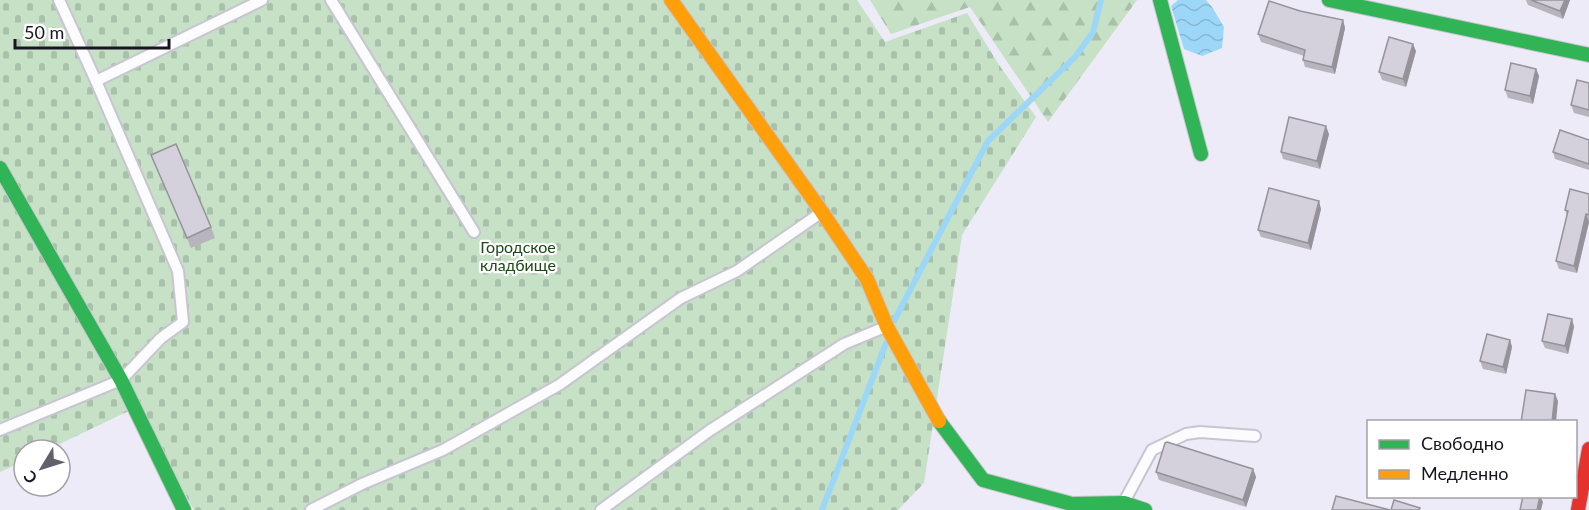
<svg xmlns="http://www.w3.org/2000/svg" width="1589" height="510" font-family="Lato,sans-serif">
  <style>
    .forest { fill: url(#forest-firs) }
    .cemetery { fill: url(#cemetery-stones) }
    .water { fill: url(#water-waves) }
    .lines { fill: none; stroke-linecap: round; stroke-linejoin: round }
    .stream { stroke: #9dd7f8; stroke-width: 6 }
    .lane-casing { stroke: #c7c5d1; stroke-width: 14 }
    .fast-casing { stroke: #c7c5d1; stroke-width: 16 }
    .slow-casing { stroke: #c7c5d1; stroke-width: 16 }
    .jam-casing { stroke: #c7c5d1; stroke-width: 16 }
    .lane { stroke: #fcfcfe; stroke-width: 10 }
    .fast { stroke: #30b455; stroke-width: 14 }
    .slow { stroke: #ff9f0a; stroke-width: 14 }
    .jam { stroke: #e5322d; stroke-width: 14 }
    .wall { fill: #b7b4bd }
    .shaded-wall { fill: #95929a }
    .building { fill: #d5d1dc; stroke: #95929a; stroke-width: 1.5 }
    .labels { text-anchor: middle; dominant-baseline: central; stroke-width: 4.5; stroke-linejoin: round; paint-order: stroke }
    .park-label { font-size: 16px; fill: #1d4916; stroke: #fff }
  </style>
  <defs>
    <pattern id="forest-firs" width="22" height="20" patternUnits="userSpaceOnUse" patternTransform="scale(1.5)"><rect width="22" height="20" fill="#c6e1c6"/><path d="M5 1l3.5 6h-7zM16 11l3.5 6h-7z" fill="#a9c0aa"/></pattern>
    <pattern id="cemetery-stones" width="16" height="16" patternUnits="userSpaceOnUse" patternTransform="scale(1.5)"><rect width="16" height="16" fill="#c6e1c6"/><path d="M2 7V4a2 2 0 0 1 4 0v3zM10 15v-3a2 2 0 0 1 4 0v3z" fill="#a9c0aa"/></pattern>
    <pattern id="water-waves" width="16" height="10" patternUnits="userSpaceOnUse" patternTransform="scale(1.5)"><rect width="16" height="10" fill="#9dd7f8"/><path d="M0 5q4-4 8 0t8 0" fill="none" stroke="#86b8d4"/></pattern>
  </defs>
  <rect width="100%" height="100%" fill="#ecebf7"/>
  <polygon class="forest" points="870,0 1137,0 1048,122 970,7 891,34"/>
  <polygon class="cemetery" points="0,0 857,0 885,42 967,13 999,65 1036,117 962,235 924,483 898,510 194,510 137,407 47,450 24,450 24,461 0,472"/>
  <polygon class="water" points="1178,0 1206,0 1212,7 1224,27 1222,48 1202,56 1184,49 1171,6"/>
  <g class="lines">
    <g class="stream">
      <polyline points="895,319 988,141 1075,57 1093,32 1101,0"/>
      <polyline points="822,510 886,343"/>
    </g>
    <defs>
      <g id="lane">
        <polyline points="331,0 474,232"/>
        <polyline points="96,81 262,0"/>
        <polyline points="0,430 121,380 161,338 183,322 178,271 96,81 59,0"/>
        <polyline points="1124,502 1152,450 1186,434 1200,432 1255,436"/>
        <polyline points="311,510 362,484 443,450 559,385 681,298 737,271 822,212"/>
        <polyline points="601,510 709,431 844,344 885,327"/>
      </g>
      <g id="fast">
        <polyline points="1160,0 1201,154"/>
        <polyline points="1329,0 1589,55"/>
        <polyline points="0,168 121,380 184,510"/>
        <polyline points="939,421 983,480 1072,504 1124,503 1145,510"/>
      </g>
      <polyline id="slow" points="671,0 822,212 867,279 887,327 939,421"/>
      <polyline id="jam" points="1578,510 1589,449"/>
    </defs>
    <use href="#lane" class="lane-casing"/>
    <use href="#fast" class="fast-casing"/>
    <use href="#slow" class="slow-casing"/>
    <use href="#jam" class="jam-casing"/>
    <use href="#lane" class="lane"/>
    <use href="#fast" class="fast"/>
    <use href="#slow" class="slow"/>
    <use href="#jam" class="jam"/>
  </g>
  <g class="wall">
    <polygon points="1526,0 1570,0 1563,19 1528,5"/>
    <polygon points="1300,11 1343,20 1345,28 1335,74 1305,67 1303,60 1304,56 1261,42 1258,34"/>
    <polygon points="1416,51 1406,87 1382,80 1379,72"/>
    <polygon points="1536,69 1539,76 1533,104 1508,98 1505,90"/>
    <polygon points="1589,83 1589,117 1574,113 1571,105"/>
    <polygon points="1329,134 1320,169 1283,159 1281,152"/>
    <polygon points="1589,140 1589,170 1555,159 1553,152"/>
    <polygon points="151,155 211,227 215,238 191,248"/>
    <polygon points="1589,194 1589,222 1577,273 1559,269 1556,261 1567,216 1565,210"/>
    <polygon points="1321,209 1311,250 1261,237 1258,230"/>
    <polygon points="1572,319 1574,327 1568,354 1545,348 1542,341"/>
    <polygon points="1510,340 1512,347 1506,374 1483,369 1480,361"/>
    <polygon points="1253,469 1256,477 1246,507 1159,480 1156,472"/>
  </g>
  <g class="shaded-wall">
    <polygon points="1565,0 1570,0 1563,19 1560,11"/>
    <polygon points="1343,20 1345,28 1335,74 1332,67"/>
    <polygon points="1413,44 1416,51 1406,87 1403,79"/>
    <polygon points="1536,69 1539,76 1533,104 1530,96"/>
    <polygon points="1326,126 1329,134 1320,169 1317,161"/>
    <polygon points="1319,201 1321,209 1311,250 1308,243"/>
    <polygon points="1586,214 1589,222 1577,273 1574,266"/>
    <polygon points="1572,319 1574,327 1568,354 1565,346"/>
    <polygon points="1510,340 1512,347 1506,374 1503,367"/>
    <polygon points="1555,394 1558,401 1556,422 1552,422"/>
    <polygon points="1253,469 1256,477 1246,507 1243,500"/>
    <polygon points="1540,496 1543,502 1541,510 1537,510"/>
  </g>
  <g class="building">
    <polygon points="1531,0 1565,0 1560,11"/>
    <polygon points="1269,1 1300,11 1343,20 1332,67 1303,60 1305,50 1258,34"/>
    <polygon points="1389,37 1413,44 1403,79 1379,72"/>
    <polygon points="1511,63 1536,69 1530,96 1505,90"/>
    <polygon points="1577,80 1589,83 1589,110 1571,105"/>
    <polygon points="1289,117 1326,126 1317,161 1281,152"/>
    <polygon points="1560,130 1589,140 1589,164 1553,152"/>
    <polygon points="176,144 211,227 187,238 151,155"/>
    <polygon points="1269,188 1319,201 1308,243 1258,230"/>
    <polygon points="1570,189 1589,194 1589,215 1586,214 1574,266 1556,261 1568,211 1565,210"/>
    <polygon points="1548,314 1572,319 1565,346 1542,341"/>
    <polygon points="1487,334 1510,340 1503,367 1480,361"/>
    <polygon points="1526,390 1555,394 1552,422 1521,422"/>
    <polygon points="1167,442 1253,469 1243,500 1156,472 1165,443"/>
    <polygon points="1336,496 1390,510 1332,510"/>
    <polygon points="1523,496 1540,496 1537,510 1520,510"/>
    <polygon points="1394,500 1420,508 1419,510 1391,510"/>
  </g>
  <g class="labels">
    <g class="park-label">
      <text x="518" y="246">Городское<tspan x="518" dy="18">кладбище</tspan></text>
    </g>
  </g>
  <rect x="1367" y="420" width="210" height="78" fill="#ffffff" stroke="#a2a1a6" stroke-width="1.5"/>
  <rect x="1379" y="440" width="30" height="9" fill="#30b455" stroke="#a2a1a6" stroke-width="1.5"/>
  <text x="1421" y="450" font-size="18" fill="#171521">Свободно</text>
  <rect x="1379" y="470" width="30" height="9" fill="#ff9f0a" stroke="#a2a1a6" stroke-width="1.5"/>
  <text x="1421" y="480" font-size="18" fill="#171521">Медленно</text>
  <g transform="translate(42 468) rotate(232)"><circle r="28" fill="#ffffff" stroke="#a2a1a6" stroke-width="1.5"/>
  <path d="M0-4.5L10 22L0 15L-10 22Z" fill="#62606c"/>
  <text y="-9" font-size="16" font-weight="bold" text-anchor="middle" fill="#171521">С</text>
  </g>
  <path d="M15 39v9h154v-9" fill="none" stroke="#171521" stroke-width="3"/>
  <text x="24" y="39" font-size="18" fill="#171521" stroke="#ffffff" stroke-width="4.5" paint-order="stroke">50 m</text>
</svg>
